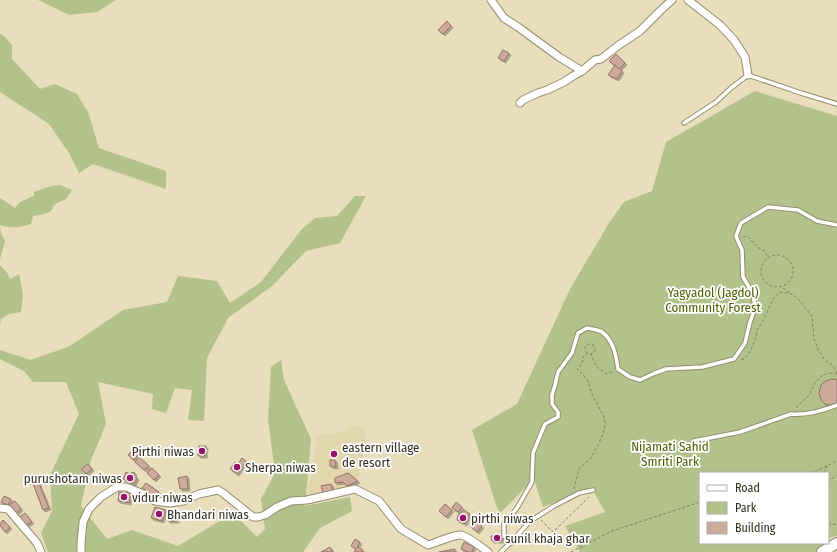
<svg xmlns="http://www.w3.org/2000/svg" width="837" height="552" font-family="'Fira Sans Condensed',sans-serif">
  <style>
    .built { fill: #e2d6ac }
    .green { fill: #b3c18a }
    .building { fill: #ceaa9d; stroke: #937266; filter: url(#shadow) }
    .lines { fill: none; stroke-linecap: round; stroke-linejoin: round }
    .lane-casing { stroke: #958c6c; stroke-width: 5.5 }
    .street-casing { stroke: #958c6c; stroke-width: 9 }
    .secondary-casing { stroke: #958c6c; stroke-width: 12 }
    .path { stroke: #857f68; stroke-width: 1; stroke-dasharray: 3 2; stroke-linecap: butt }
    .lane { stroke: #fff; stroke-width: 3.5 }
    .street { stroke: #fff; stroke-width: 7 }
    .secondary { stroke: #fff; stroke-width: 10 }
    .poi-dot { fill: #971369; stroke: #fff; stroke-width: 1.5 }
    .labels { text-anchor: middle; dominant-baseline: central; stroke-width: 3.5; stroke-linejoin: round; paint-order: stroke }
    .park-label { font-size: 13px; fill: #4f5e00; stroke: #fff }
    .poi-label { font-size: 13px; fill: #312d20; stroke: #fff; text-anchor: start }
  </style>
  <defs>
    <filter id="shadow"><feDropShadow dx="2" dy="2" stdDeviation="0" flood-color="#0004"/></filter>
  </defs>
  <rect width="100%" height="100%" fill="#e8debc"/>
  <polygon class="built" points="355,425 365,429 365,446 360,473 355,489 310,497 308,488 313,469 317,434 331,434 345,431"/>
  <g class="green">
    <polygon points="38,0 116,0 97,12 69,15"/>
    <polygon points="0,34 4,36 12,45 12,59 40,89 55,84 77,94 88,112 99,148 166,171 166,189 93,164 79,173 69,153 49,124 0,92"/>
    <polygon points="755,91 837,116 837,536 828,538 828,473 700,473 700,543 823,543 817,552 580,552 565,526 605,512 591,487 543,507 534,479 499,514 472,430 517,404 570,289 609,223 624,202 652,191 666,142"/>
    <path d="M60,185L72,190L66,199L55,204L50,212L40,215L33,216L31,224C21,228 10,228 0,225L1,233L5,241L0,259V198L15,208L20,202L34,196V192L51,186Z"/>
    <polygon points="355,196 366,196 340,243 306,251 272,286 228,318 207,358 204,421 188,420 192,390 175,388 166,413 152,409 153,394 98,382 106,424 91,460 81,506 107,539 132,530 178,546 233,513 257,537 265,529 261,499 275,473 268,419 271,367 281,360 284,380 311,439 305,506 350,497 352,511 320,528 303,552 48,552 41,533 52,511 50,475 79,414 66,382 33,382 24,371 0,359 0,350 31,360 70,346 123,310 167,302 178,276 217,281 230,303 261,282 302,229 315,218 337,216"/>
    <polygon points="0,265 8,274 10,279 19,274 23,295 21,312 9,314 1,319 0,325"/>
  </g>
  <g class="building">
    <polygon points="447,21 451,26 443,34 438,30"/>
    <polygon points="503,50 509,53 504,61 498,58"/>
    <polygon points="616,54 625,63 619,69 609,61"/>
    <polygon points="615,65 622,71 617,79 608,75"/>
    <polygon points="832,379 837,380 837,405 829,405 825,404 822,401 820,397 819,393 821,385 824,382"/>
    <polygon points="199,446 206,446 205,456 198,456"/>
    <polygon points="133,450 138,455 133,460 128,455"/>
    <polygon points="139,457 149,466 144,470 135,462"/>
    <polygon points="242,458 246,461 237,474 230,469 235,462 238,464"/>
    <polygon points="330,460 335,460 336,467 330,466"/>
    <polygon points="88,464 92,469 86,474 81,469"/>
    <polygon points="152,468 159,475 154,480 147,473"/>
    <polygon points="126,472 130,474 132,472 135,473 134,476 137,478 134,484 123,479"/>
    <polygon points="348,473 358,481 347,486 343,482 335,483 335,478"/>
    <polygon points="187,476 188,489 180,489 178,478"/>
    <polygon points="37,479 49,508 43,510 32,481"/>
    <polygon points="146,483 159,492 155,497 142,488"/>
    <polygon points="331,484 333,491 323,493 321,486"/>
    <polygon points="119,492 131,493 129,503 118,501"/>
    <polygon points="4,496 11,499 8,505 1,502"/>
    <polygon points="15,501 21,509 15,514 9,505"/>
    <polygon points="456,502 462,507 458,512 452,508"/>
    <polygon points="445,504 452,510 446,517 439,511"/>
    <polygon points="155,507 166,510 162,521 151,518"/>
    <polygon points="176,510 177,521 168,521 167,511"/>
    <polygon points="464,510 470,514 465,524 457,520 458,515"/>
    <polygon points="25,513 32,522 23,527 17,519"/>
    <polygon points="3,520 10,527 5,532 0,525 0,524"/>
    <polygon points="475,521 482,526 477,532 470,526"/>
    <polygon points="491,536 503,536 502,541 492,541"/>
    <polygon points="355,539 360,542 357,547 363,550 362,552 354,552 356,549 351,546"/>
    <polygon points="464,542 474,547 472,552 468,552 461,549"/>
    <polygon points="330,547 333,552 321,552"/>
    <polygon points="455,549 455,552 439,552"/>
  </g>
  <g class="lines">
    <defs>
      <g id="lane">
        <polyline points="684,123 716,102 731,88 748,75 801,93 837,104"/>
        <path d="M694,441L740,432L791,414C807,415 822,411 837,405"/>
        <path d="M511,543L504,536V524L517,508L532,482L533,453L545,424L558,417V412L552,404V395L555,385L558,372L572,353L578,333L587,328C592,329 599,330 602,332C614,341 616,356 618,369L630,377L640,380L655,373L666,369L702,367L734,359L745,343L750,322L755,308L753,294L743,277L742,250L736,236L741,223L768,207L798,210L817,221L837,225"/>
        <polyline points="501,552 516,537 529,522 554,506 579,493 593,490"/>
      </g>
      <g id="street">
        <polyline points="491,0 504,18 518,27 559,57 582,71"/>
        <polyline points="688,0 720,25 734,40 745,57 748,75"/>
        <polyline points="520,103 523,100 538,93 547,90 564,82 573,76 582,71 595,60 601,59 619,45 640,31 660,11 672,0"/>
        <polyline points="0,508 8,509 37,543 41,552"/>
        <path d="M81,552V543L83,522L89,509L101,497L117,487H126L141,493L155,501L170,503L183,501L199,494L218,490L223,493L253,517H258L265,515L277,507L291,501L307,500L355,489L379,501L401,529L428,545C435,543 455,534 461,535C469,537 481,547 488,552"/>
      </g>
      <polyline id="secondary" points="822,552 837,543"/>
    </defs>
    <use href="#lane" class="lane-casing"/>
    <use href="#street" class="street-casing"/>
    <use href="#secondary" class="secondary-casing"/>
    <g class="path">
      <path d="M743,237L747,236C753,241 757,249 765,251L768,258"/>
      <circle cx="777" cy="271" r="16"/>
      <polyline points="783,288 791,294"/>
      <circle cx="590" cy="349" r="5"/>
      <path d="M591,353C594,364 597,369 607,374L614,371"/>
      <polyline points="741,359 744,359 750,352 756,337 757,330 763,321 773,299 780,292 792,294 799,300 812,316 814,339 818,349 824,359 832,365 837,373"/>
      <polyline points="796,408 810,394 814,384 821,376 828,373 837,374"/>
      <polyline points="800,473 814,472 837,461"/>
      <polyline points="824,473 827,466"/>
      <polyline points="828,481 837,475"/>
      <path d="M574,489L579,469L591,458L602,437L605,426V419L592,394L588,381L584,376L577,369C581,366 583,362 583,357L588,353"/>
      <polyline points="541,520 553,532 589,497"/>
      <polyline points="828,523 837,525"/>
      <polyline points="571,552 612,531 700,502"/>
    </g>
    <use href="#lane" class="lane"/>
    <use href="#street" class="street"/>
    <use href="#secondary" class="secondary"/>
  </g>
  <g class="poi-dot">
    <circle cx="202" cy="451" r="4"/>
    <circle cx="334" cy="454" r="4"/>
    <circle cx="237" cy="467" r="4"/>
    <circle cx="130" cy="478" r="4"/>
    <circle cx="124" cy="497" r="4"/>
    <circle cx="159" cy="514" r="4"/>
    <circle cx="463" cy="518" r="4"/>
    <circle cx="497" cy="538" r="4"/>
  </g>
  <g class="labels">
    <g class="park-label">
      <text x="713" y="292">Yagyadol (Jagdol)<tspan x="713" dy="15">Community Forest</tspan></text>
      <text x="670" y="446">Nijamati Sahid<tspan x="670" dy="15">Smriti Park</tspan></text>
    </g>
    <g class="poi-label">
      <text x="342" y="447">eastern village<tspan x="342" dy="15">de resort</tspan></text>
      <text x="194" y="451" text-anchor="end">Pirthi niwas</text>
      <text x="245" y="467">Sherpa niwas</text>
      <text x="122" y="478" text-anchor="end">purushotam niwas</text>
      <text x="132" y="497">vidur niwas</text>
      <text x="167" y="514">Bhandari niwas</text>
      <text x="471" y="518">pirthi niwas</text>
      <text x="505" y="538">sunil khaja ghar</text>
    </g>
  </g>
  <rect x="699" y="472" width="130" height="72" fill="#ffffff" stroke="#adaba6"/>
  <rect x="707" y="485" width="20" height="6" fill="#ffffff" stroke="#adaba6"/>
  <text x="735" y="492" font-size="12" fill="#312d20">Road</text>
  <rect x="707" y="502" width="20" height="12" fill="#b3c18a" stroke="#adaba6"/>
  <text x="735" y="512" font-size="12" fill="#312d20">Park</text>
  <rect x="707" y="522" width="20" height="12" fill="#ceaa9d" stroke="#adaba6"/>
  <text x="735" y="532" font-size="12" fill="#312d20">Building</text>
</svg>
